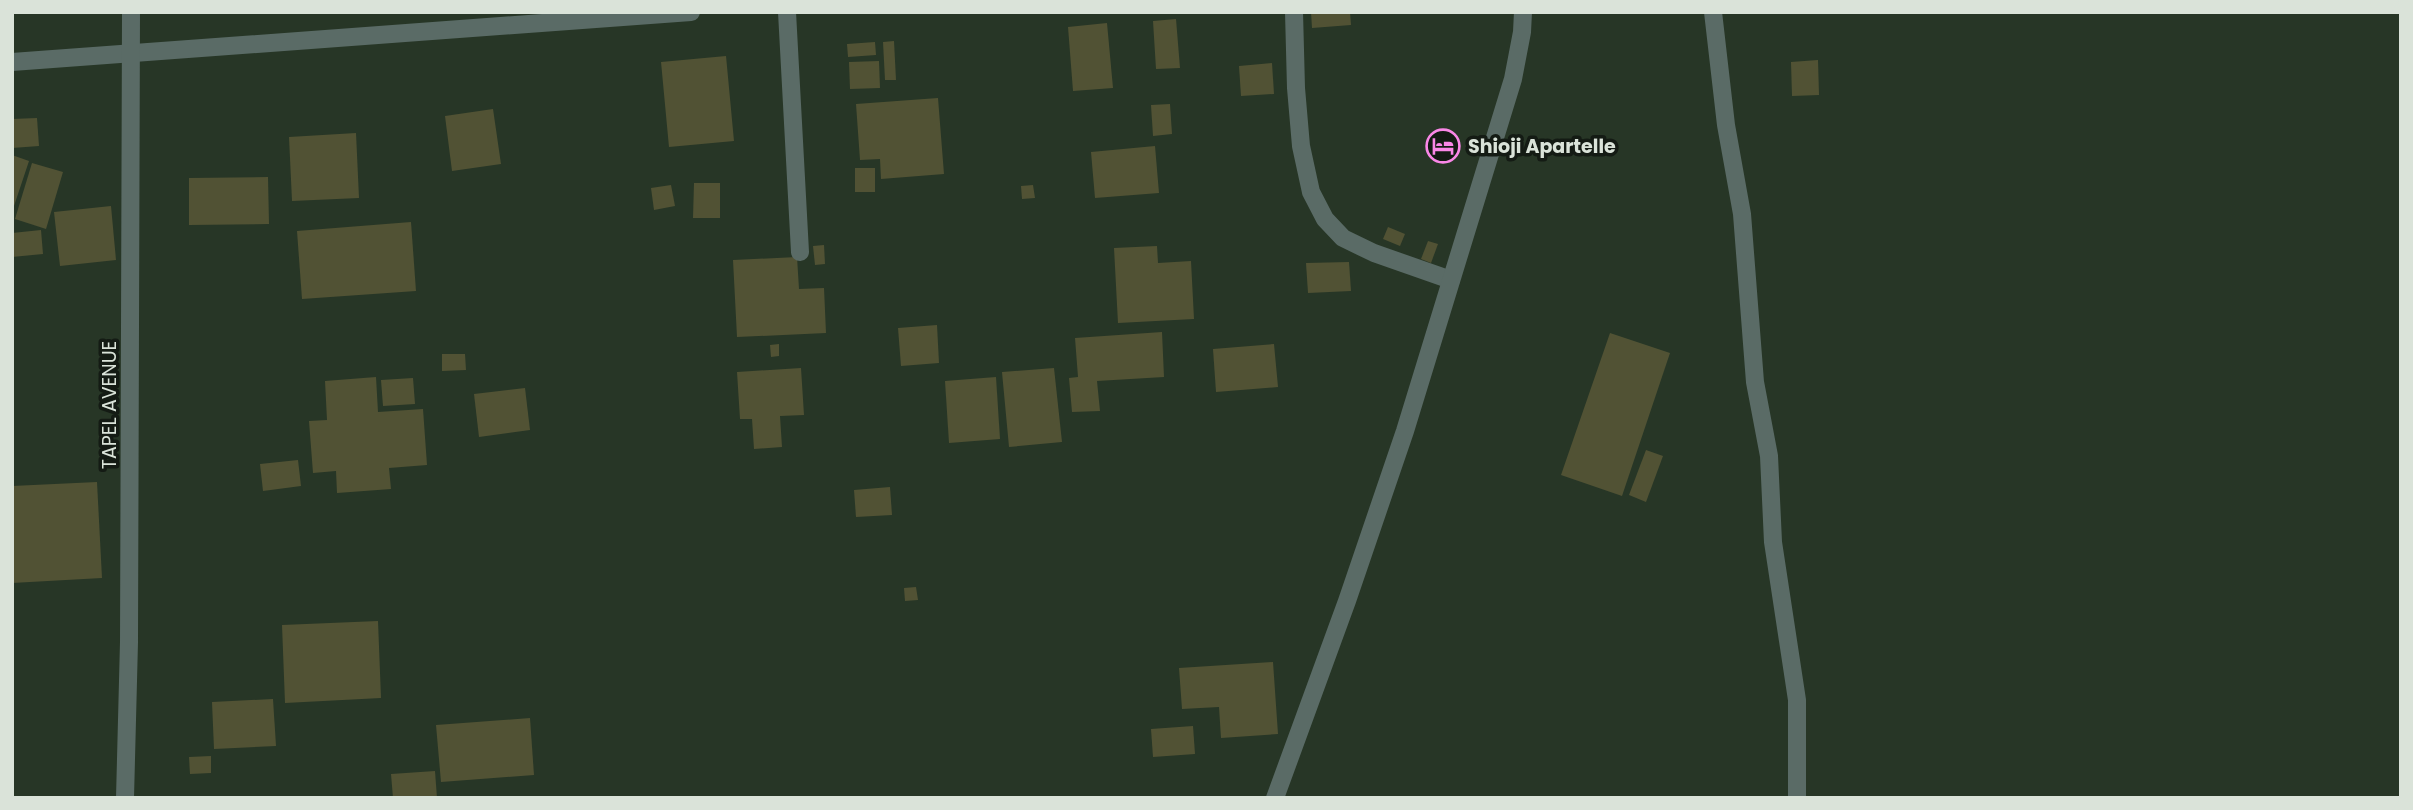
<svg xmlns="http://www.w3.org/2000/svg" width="2413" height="810" font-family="Poppins,sans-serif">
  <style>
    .building { fill: #515234 }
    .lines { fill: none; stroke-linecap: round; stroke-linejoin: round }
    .minor { stroke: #5a6b66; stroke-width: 18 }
    .labels { text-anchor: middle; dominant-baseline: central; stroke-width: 7; stroke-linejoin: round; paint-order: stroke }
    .poi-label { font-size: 19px; font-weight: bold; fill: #dae3d9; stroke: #141b14; text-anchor: start }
    .street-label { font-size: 19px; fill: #dae3d9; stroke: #141b14 }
  </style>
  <rect width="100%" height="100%" fill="#273626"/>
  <g class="building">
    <polygon points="1311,12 1350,12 1351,25 1312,28"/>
    <polygon points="1176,19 1180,68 1156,69 1153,21"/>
    <polygon points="1107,23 1113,88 1073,91 1068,27"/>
    <polygon points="894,41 896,80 885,80 883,42"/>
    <polygon points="875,42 876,55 848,57 847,44"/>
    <polygon points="726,56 734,141 669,147 661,62"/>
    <polygon points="1818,60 1819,95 1792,96 1791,62"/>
    <polygon points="879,61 880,88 850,89 849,62"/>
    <polygon points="1272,63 1274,94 1241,96 1239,66"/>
    <polygon points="938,98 944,174 881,179 880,159 860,160 856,104"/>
    <polygon points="1170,104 1172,134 1153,136 1151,105"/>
    <polygon points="493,109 501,164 452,171 445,116"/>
    <polygon points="37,118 39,146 12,148 12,119"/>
    <polygon points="356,133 359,198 292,201 289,137"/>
    <polygon points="1155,146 1159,193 1095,198 1091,152"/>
    <polygon points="12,155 29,161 13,209 12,209"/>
    <polygon points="32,163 63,172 46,229 15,219"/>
    <rect x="855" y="168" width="20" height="24"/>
    <polygon points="268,177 269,224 189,225 189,178"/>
    <polygon points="694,183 720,183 720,218 693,218"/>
    <polygon points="671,185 675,206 654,210 651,188"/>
    <polygon points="1033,185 1035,198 1022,199 1021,186"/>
    <polygon points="111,206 116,260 60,266 54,212"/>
    <polygon points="411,222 416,291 302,299 297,231"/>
    <polygon points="1388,227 1405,234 1400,246 1383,239"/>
    <polygon points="41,230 43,254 12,257 12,233"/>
    <polygon points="1428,241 1438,244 1431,263 1421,259"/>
    <polygon points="824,245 825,264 815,265 813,246"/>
    <polygon points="1157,246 1158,263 1191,261 1194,319 1118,323 1114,248"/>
    <polygon points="797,257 799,289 824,288 826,333 737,337 733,260"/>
    <polygon points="1349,262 1351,291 1308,293 1306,263"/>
    <polygon points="937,325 939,363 901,366 898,328"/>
    <polygon points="1162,332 1164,377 1097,381 1100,411 1072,412 1069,378 1078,377 1075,338"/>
    <polygon points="1610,333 1670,353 1622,496 1561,475"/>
    <polygon points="779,344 779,356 771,357 770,345"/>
    <polygon points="1274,344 1278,387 1216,392 1213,349"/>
    <polygon points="442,354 465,354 466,370 442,371"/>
    <polygon points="801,368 804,415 780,416 782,447 754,449 752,419 740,419 737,372"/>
    <polygon points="1054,368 1062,442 1009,447 1002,372"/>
    <polygon points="376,377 378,412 423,409 427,465 389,468 391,489 337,493 336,471 313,473 309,421 327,420 325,381"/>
    <polygon points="996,377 1000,439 949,443 945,381"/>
    <polygon points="413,378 415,404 383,406 381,380"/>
    <polygon points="525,388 530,430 479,437 474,394"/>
    <polygon points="1646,450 1663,456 1646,502 1629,495"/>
    <polygon points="298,460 301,486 263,491 260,464"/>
    <polygon points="97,482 102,578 12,583 12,486"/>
    <polygon points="890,487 892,515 856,517 854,490"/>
    <polygon points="916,587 918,600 905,601 904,588"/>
    <polygon points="378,621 381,698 285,703 282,625"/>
    <polygon points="1273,662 1278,734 1221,738 1219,707 1182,709 1179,668"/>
    <polygon points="273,699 276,746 214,749 212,702"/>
    <polygon points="530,718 534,775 441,782 436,725"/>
    <polygon points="1193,726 1195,754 1153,757 1151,729"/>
    <polygon points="211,756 211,773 190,774 189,757"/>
    <polygon points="435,771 437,798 393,798 391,774"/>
  </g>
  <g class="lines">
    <g class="minor">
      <polyline points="787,12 800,252"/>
      <polyline points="1294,12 1296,88 1301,146 1311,192 1325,219 1343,238 1374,253 1451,280"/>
      <polyline points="1713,12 1726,125 1742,214 1755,382 1769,456 1773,542 1797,700 1797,798"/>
      <polyline points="12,62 691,12"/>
      <polyline points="125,798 129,642 131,12"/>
      <polyline points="1275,798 1347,601 1405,431 1513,79 1522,32 1523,12"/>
    </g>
  </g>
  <defs>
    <symbol id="hotel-ring" viewBox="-11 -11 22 22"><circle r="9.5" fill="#141b14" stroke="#fa87e7" stroke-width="1.5"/><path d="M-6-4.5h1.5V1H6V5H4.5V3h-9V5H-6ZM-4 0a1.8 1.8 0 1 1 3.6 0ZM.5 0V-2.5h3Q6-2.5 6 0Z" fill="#fa87e7"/></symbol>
  </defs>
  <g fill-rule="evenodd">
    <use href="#hotel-ring" x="1424" y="127" width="38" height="38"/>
  </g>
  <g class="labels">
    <g class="poi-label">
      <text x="1468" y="146">Shioji Apartelle</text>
    </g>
    <g class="street-label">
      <text transform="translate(109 405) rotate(-90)">TAPEL AVENUE</text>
    </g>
  </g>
  <rect width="2413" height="810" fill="none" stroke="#dae3d9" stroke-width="28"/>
</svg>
